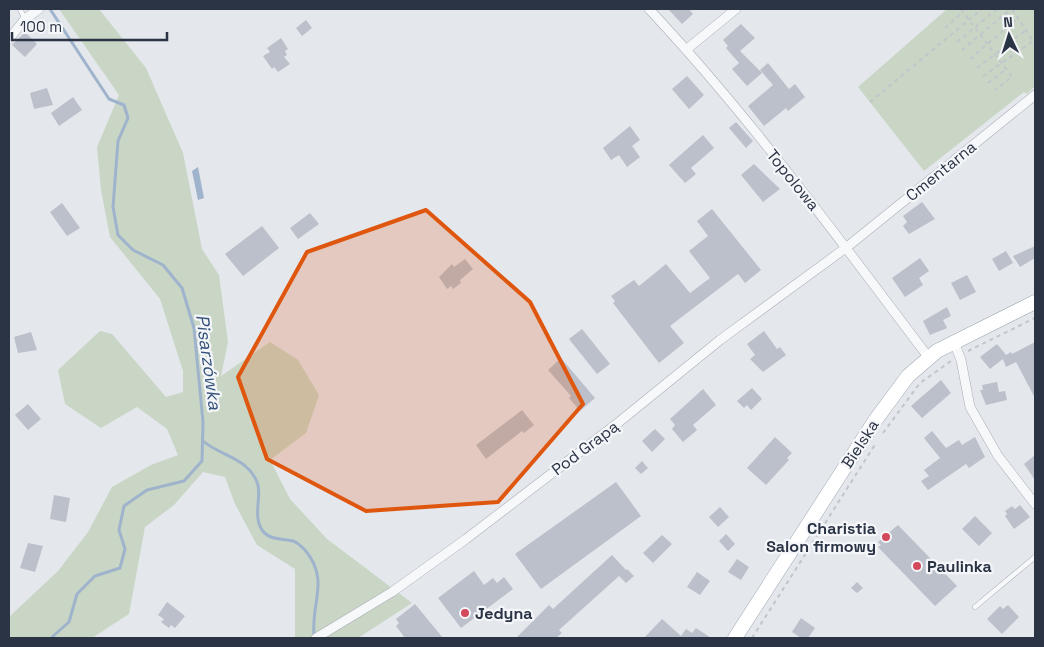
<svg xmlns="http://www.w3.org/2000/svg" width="1044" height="647" font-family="'Space Grotesk',sans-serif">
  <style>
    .green { fill: #c9d6c5 }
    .water { fill: #9fb4cc }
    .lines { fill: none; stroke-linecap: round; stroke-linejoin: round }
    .stream { stroke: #9fb4cc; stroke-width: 3 }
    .building { fill: #bbc0ca }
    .service-casing { stroke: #a9aeb7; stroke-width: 5.5 }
    .minor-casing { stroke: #a9aeb7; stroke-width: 10 }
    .primary-casing { stroke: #a3abb8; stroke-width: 15 }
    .path { stroke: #c2c5cb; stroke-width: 2; stroke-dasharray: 4 4; stroke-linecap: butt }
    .service { stroke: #f7f8fa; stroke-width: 4.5 }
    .minor { stroke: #f7f8fa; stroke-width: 9 }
    .primary { stroke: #fff; stroke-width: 14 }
    .marked { fill: #df570f; fill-opacity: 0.2; stroke: #df570f; stroke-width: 4; stroke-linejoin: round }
    .poi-dot { fill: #d1495b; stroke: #f4f6f9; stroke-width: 2 }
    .labels { text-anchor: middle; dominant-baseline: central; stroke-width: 4.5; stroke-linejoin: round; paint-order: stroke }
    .street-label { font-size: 16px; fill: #2b3445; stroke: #f4f6f9 }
    .poi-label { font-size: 16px; font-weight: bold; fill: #2b3445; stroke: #f4f6f9; text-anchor: start }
    .water-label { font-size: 18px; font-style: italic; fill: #34527a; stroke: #f4f6f9 }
  </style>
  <rect width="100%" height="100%" fill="#e4e7ec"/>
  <g class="green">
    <polygon points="59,9 99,9 146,68 183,153 202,249 219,275 228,342 221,376 270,342 298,360 319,395 306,433 270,460 290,499 327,539 412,603 358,638 295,638 295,569 257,545 235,504 225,477 203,472 174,505 145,527 129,614 92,638 9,638 9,617 58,571 88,532 112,487 151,465 178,455 167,429 137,407 101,428 65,404 58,370 100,331 112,334 166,397 183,392 183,371 160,299 110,237 101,190 97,147 119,95"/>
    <polygon points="947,9 1035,9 1035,86 1027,94 1024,92 924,171 858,87"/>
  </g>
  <polygon class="water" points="198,167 204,198 198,200 192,171"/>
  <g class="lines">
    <g class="stream">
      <polyline points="50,9 109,99 124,105 128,118 118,141 113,207 118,235 133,250 163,265 182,288 194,328 203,422 202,461 184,481 147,490 124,506 119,530 125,549 120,568 95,576 77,594 69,622 51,638"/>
      <path d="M203,441C220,456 250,458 258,485C261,499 253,516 262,530C270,541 282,538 293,541C297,542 302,547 305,550C330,580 311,602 314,634"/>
    </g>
  </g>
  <g class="building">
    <polygon points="668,9 689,9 693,14 682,24"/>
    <polygon points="306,20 312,28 302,36 296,28"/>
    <polygon points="741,24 755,38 740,51 762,73 747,86 732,69 739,63 726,48 728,46 723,40"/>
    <polygon points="25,32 37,44 25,57 12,45"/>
    <polygon points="281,38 288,49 285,51 287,55 284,57 290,64 278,72 274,67 272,69 263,56 270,52 267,48"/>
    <polygon points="768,63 789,89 795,84 805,97 788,111 786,108 764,126 748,106 773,85 760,70"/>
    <polygon points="687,76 704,95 689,109 672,89"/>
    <polygon points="47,88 53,105 34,109 30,93"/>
    <polygon points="73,97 82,110 59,126 51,113"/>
    <polygon points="736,122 753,141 746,148 729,128"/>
    <polygon points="630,126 640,140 632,146 640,157 627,167 619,155 611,160 603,148"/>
    <polygon points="703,135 714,148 691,168 696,174 685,183 669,165"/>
    <polygon points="754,164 780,189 763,202 741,175"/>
    <polygon points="922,202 935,219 909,234 903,226 907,222 903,216"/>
    <polygon points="62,203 80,228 67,236 50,212"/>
    <polygon points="712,209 761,270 745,283 738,274 670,326 684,343 659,363 613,303 615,301 611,296 634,280 639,286 666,264 690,293 710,278 689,251 708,236 697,221"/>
    <polygon points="310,213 319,224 298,239 290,228"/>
    <polygon points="262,226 279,248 243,276 225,254"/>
    <polygon points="1035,246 1035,258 1020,267 1013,256"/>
    <polygon points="1006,251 1013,263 999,271 992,259"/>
    <polygon points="920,258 929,271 919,278 923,285 905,297 892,278"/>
    <polygon points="465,259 473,269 460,280 461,283 453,289 451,286 447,289 439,277 452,264 454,267"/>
    <polygon points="967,275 976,292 960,300 951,283"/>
    <polygon points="947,307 951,316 943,320 947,328 930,335 923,321"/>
    <polygon points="582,329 610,364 597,374 569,339"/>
    <polygon points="764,331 777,349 780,347 786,355 763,372 750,359 755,355 747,344"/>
    <polygon points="31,332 37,350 18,353 14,337"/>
    <polygon points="1035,342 1035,398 1016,362 1006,367 1003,359 990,369 980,357 997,344 1006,355 1011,352 1012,354"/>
    <polygon points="561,358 595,398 580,411 569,398 571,396 548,370"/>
    <polygon points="941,380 951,393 922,418 911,406"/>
    <polygon points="997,382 999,392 1005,391 1007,400 986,405 980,390 983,390 982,385"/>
    <polygon points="752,388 762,399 751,410 747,405 744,408 737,401"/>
    <polygon points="703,389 716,405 693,425 697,430 683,442 672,429 675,425 670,419"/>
    <polygon points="28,404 41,419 28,430 15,415"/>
    <polygon points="522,410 534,425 524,433 522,431 486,459 476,445"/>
    <polygon points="655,429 665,439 652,452 642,441"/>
    <polygon points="932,431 946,448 959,440 962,445 975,437 985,457 969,468 966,464 928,490 921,481 929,476 924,470 940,458 924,438"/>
    <polygon points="775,437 792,453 787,458 789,460 766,485 747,468"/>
    <polygon points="1035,455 1035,480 1024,464"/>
    <polygon points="642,461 648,468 641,474 635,468"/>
    <polygon points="616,482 641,516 541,589 515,554"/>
    <polygon points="54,495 70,498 66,522 50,519"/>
    <polygon points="1020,505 1030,517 1014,529 1005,516 1007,514 1005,511 1012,506 1015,509"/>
    <polygon points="720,507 729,517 718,527 709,517"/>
    <polygon points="975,516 992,533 979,546 962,529"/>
    <polygon points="898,525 957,586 935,606 878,547 881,545 878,542"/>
    <polygon points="726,534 735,544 728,551 719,541"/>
    <polygon points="662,535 672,544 653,563 643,553"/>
    <polygon points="28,543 43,546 35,572 20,568"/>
    <polygon points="612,555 626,570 627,569 634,576 626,583 619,576 559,630 562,633 556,638 516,638 549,605 553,609"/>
    <polygon points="737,559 749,567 741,580 728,572"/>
    <polygon points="474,571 484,585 493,578 497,583 504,577 513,589 461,628 438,598"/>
    <polygon points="697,572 710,581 700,595 687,587"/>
    <polygon points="857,582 863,588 857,593 851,588"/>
    <polygon points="167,602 185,616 175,628 171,625 169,628 161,622 164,619 158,615"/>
    <polygon points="415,604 443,638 405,638 396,626 399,623 396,619"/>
    <polygon points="1008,605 1019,617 1002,634 987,619 1000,606 1003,609"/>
    <polygon points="801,618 815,628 808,638 801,638 792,632"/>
    <polygon points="662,619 681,636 686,629 692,633 696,628 711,638 644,638"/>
  </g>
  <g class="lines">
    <defs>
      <g id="service">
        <polyline points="20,9 25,19"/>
        <polyline points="975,607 1035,557"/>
      </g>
      <g id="minor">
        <path d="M649,9C751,118 839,239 929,358"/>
        <polyline points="9,39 25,19 39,9"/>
        <polyline points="687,49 736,9"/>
        <polyline points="954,342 961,360 970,407 998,456 1035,504"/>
        <polyline points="316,638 392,592 466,539 619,422 720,340 847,247 1035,95"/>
      </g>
      <polyline id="primary" points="735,638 874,422 908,376 937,351 1035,302"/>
    </defs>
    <use href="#service" class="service-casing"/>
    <use href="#minor" class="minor-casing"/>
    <use href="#primary" class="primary-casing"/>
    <g class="path">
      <polyline points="961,9 1012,77 995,90"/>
      <polyline points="1012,9 1035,44"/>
      <polyline points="945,28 963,12"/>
      <polyline points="957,42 997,9"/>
      <polyline points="962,50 1011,9"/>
      <polyline points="970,59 1018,18"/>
      <polyline points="977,68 1026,30"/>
      <polyline points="983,76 1033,41"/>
      <polyline points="988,83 1006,69"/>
      <polyline points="870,102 982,9"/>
      <polyline points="968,351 1035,318"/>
      <polyline points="883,433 920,383 951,361"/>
      <polyline points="752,638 876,443"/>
    </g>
    <use href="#service" class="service"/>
    <use href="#minor" class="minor"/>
    <use href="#primary" class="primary"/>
  </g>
  <path class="marked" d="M426,210L530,302L583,404L498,502L366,511L267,459L238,377L307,252Z"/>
  <g class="poi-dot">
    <circle cx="886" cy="537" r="5"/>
    <circle cx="917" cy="566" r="5"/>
    <circle cx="465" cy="613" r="5"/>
  </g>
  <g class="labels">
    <g class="street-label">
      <text transform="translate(941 171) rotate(-39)">Cmentarna</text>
      <text transform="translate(793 180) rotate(51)">Topolowa</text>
      <text transform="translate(860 444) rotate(-57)">Bielska</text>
      <text transform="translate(585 448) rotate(-37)">Pod Grapą</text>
    </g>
    <g class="poi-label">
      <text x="876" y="528" text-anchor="end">Charistia<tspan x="876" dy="18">Salon firmowy</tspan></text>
      <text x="927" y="566">Paulinka</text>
      <text x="475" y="613">Jedyna</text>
    </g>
    <g class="water-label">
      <text transform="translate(209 362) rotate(82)">Pisarzówka</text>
    </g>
  </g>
  <rect width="1044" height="647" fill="none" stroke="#2b3445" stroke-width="20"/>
  <g transform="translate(1009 35) rotate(356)" stroke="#f4f6f9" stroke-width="4" paint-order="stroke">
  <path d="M0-4L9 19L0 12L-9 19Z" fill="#2b3445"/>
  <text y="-8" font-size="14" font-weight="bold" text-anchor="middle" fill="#2b3445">N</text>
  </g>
  <path d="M12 32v8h155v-8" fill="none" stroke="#2b3445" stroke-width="2.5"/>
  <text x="20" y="32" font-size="15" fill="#2b3445" stroke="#f4f6f9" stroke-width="4" paint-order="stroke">100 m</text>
</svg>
